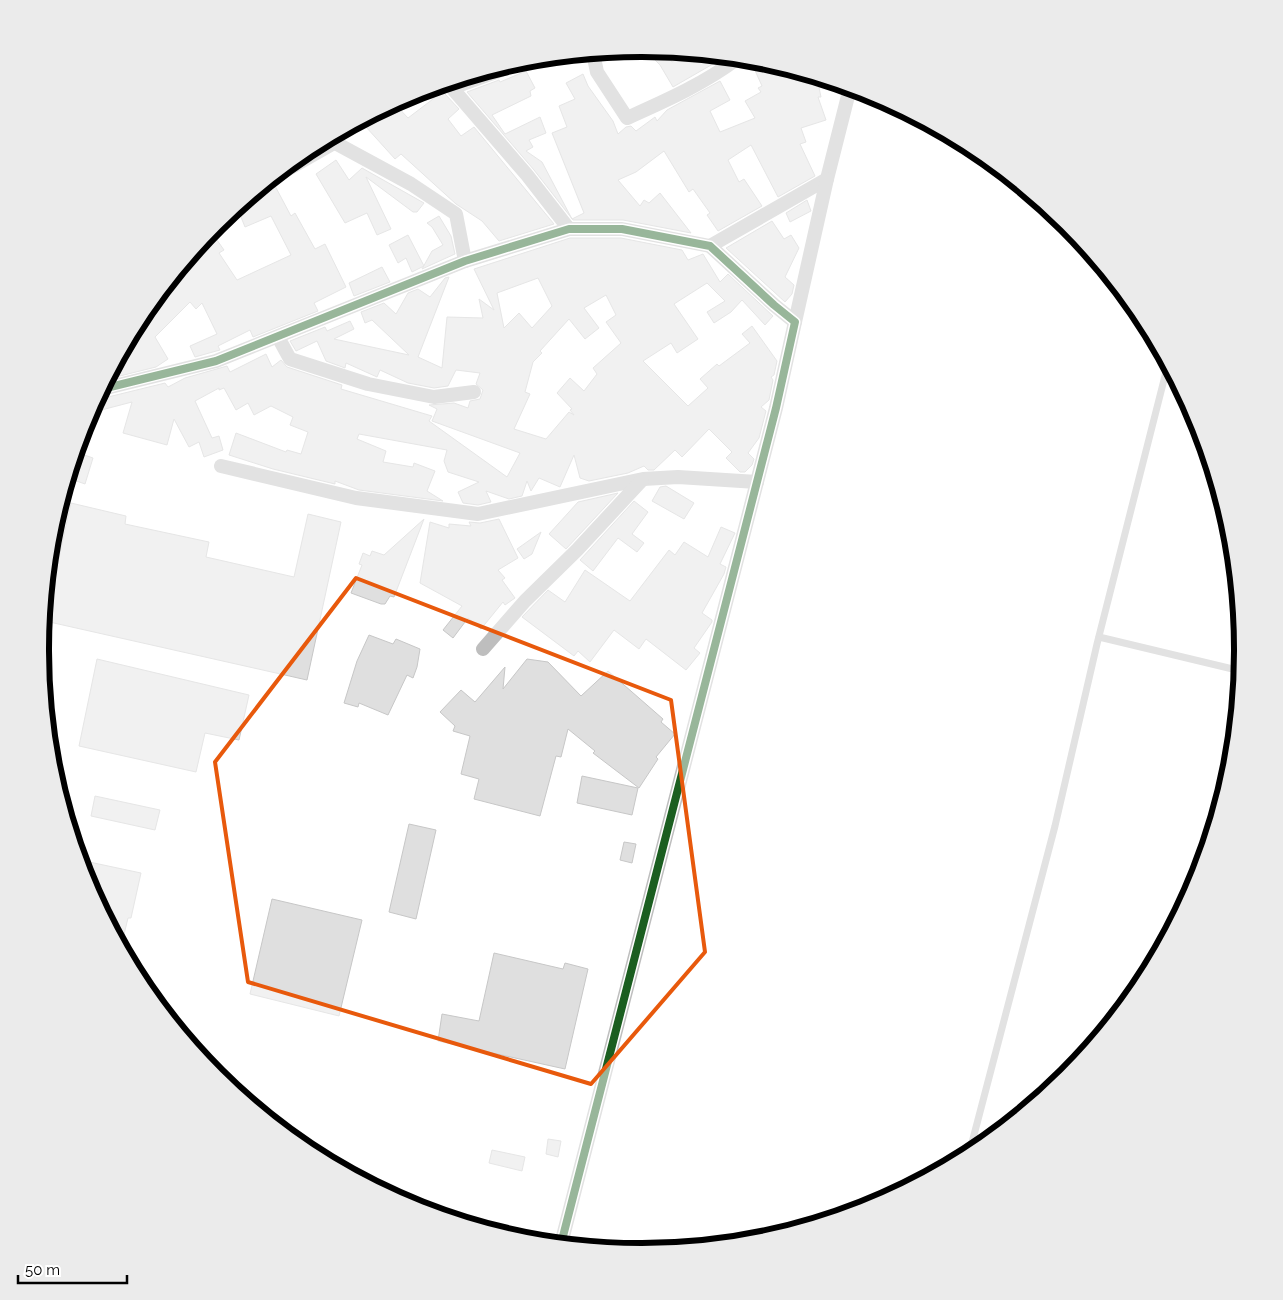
<svg xmlns="http://www.w3.org/2000/svg" width="1283" height="1300" font-family="Raleway,sans-serif">
  <style>
    .building { fill: #dfdfdf; stroke: #c7c7c7; fill-rule: evenodd }
    .lines { fill: none; stroke-linecap: round; stroke-linejoin: round }
    .lane { stroke: #bebebe; stroke-width: 7 }
    .street { stroke: #bebebe; stroke-width: 14 }
    .cycleway-casing { stroke: #fff; stroke-width: 11 }
    .cycleway { stroke: #1b5e20; stroke-width: 8 }
    .marked { fill: none; stroke: #e8590c; stroke-width: 4; stroke-linejoin: round }
    .rim { fill: none; stroke: #000; stroke-width: 6 }
  </style>
  <rect width="100%" height="100%" fill="#fff"/>
  <g class="building">
    <polygon points="644,49 664,51 672,62 687,53 725,57 673,87 660,65"/>
    <polygon points="763,61 817,78 821,97 818,97 826,120 801,128 806,142 800,144 815,176 778,197 751,145 728,160 739,182 744,179 762,206 718,231 707,215 710,213 693,189 689,192 664,151 636,172 618,180 640,206 644,200 649,203 660,193 691,233 623,220 573,220 534,170 467,92 499,80 500,82 526,71 535,88 530,91 531,96 492,115 505,134 540,117 546,133 529,140 533,147 526,151 542,162 572,219 584,213 552,133 567,127 559,106 575,99 566,83 583,74 588,86 613,121 618,134 626,127 631,126 636,131 655,117 657,121 667,110 720,81 730,100 710,111 720,132 755,118 745,101 761,92 758,88 762,86 753,66"/>
    <polygon points="443,87 445,94 459,109 448,119 461,136 474,127 554,224 499,241 482,221 456,204 401,154 395,159 366,127 394,103 408,118 433,99"/>
    <polygon points="336,160 349,180 362,168 424,203 417,212 413,212 366,177 391,229 377,235 367,213 345,223 316,174"/>
    <polygon points="274,184 291,216 295,213 315,249 325,244 346,287 314,303 318,311 253,337 250,330 218,346 220,350 195,357 190,346 217,334 202,303 196,309 190,302 155,337 168,359 156,367 108,379 142,316 207,236 212,243 217,240 224,250 219,253 237,280 291,255 271,216 245,227 237,207"/>
    <polygon points="807,200 811,211 790,222 786,213"/>
    <polygon points="439,216 451,236 455,254 422,269 432,251 443,245 432,227 427,223"/>
    <polygon points="772,221 784,239 791,235 799,248 785,277 794,285 792,294 785,302 726,248"/>
    <polygon points="408,235 424,266 412,272 406,258 398,263 389,245"/>
    <path d="M570,238H621L682,250L688,260L703,254L720,282L728,274L773,316L765,325L742,300L731,312L714,323L707,312L725,301L707,283L674,304L698,339L677,353L671,343L643,361L688,406L708,388L700,379L717,364L719,366L750,343L742,334L752,326L777,361L774,375L771,377L773,380L769,400L761,407L766,411L759,438L748,453L754,459L752,465L745,472H740L726,458L732,452L709,429L682,457L675,450L654,470H648L644,466L628,473L589,481L580,478L574,455L560,487L539,478L531,491L527,481L522,496L509,499L486,491L491,502L478,505L463,503L458,492L479,482L448,472L444,461L447,450L359,434L357,439L386,451L383,462L413,467L414,463L435,471L427,491L443,501L359,490L335,481V484L273,469L229,455L236,433L286,452L287,450L301,454L308,432L290,425L293,417L271,406L254,415L248,403L236,410L224,388L219,390V388L195,401L212,438L219,436L223,450L204,457L199,442L189,447L174,419L167,445L123,433L132,402L90,413L98,397L104,398L165,383L168,387L185,378L227,366L230,372L266,354L272,367L281,360L287,367L342,385L341,389L432,416L429,421L507,477L520,453L432,421L437,409L429,405L454,403L468,408L470,401L480,399L483,390L476,384L480,373L456,370L448,386L434,388L408,383L380,370L377,377L346,363L345,368L326,361L317,341L296,351L290,341L325,327L327,331L350,321L354,329L334,339L409,355L372,320L365,323L361,312L384,303L396,314L408,293L418,289L430,297L445,278L449,277L418,357L442,368L447,317L483,318L479,299L494,310L474,269ZM538,278L552,306L532,328L519,313L504,328L497,293ZM606,295L616,315L606,322L621,343L593,368L597,374L584,391L570,378L557,393L572,409L570,410L574,415L569,412L546,439L514,429L530,394L525,392L533,362L542,353L540,351L569,319L585,339L599,328L584,308Z"/>
    <polygon points="382,267 390,282 354,296 349,283"/>
    <polygon points="76,452 93,458 85,484 68,478"/>
    <polygon points="666,486 694,503 684,519 652,501 660,487"/>
    <polygon points="618,493 566,549 549,534 578,502"/>
    <polygon points="634,501 648,512 632,534 644,543 637,552 618,538 593,571 580,560"/>
    <polygon points="71,503 126,516 125,524 209,542 206,557 294,577 308,514 341,522 307,680 45,621"/>
    <polygon points="424,519 394,597 390,596 385,604 381,604 351,593 362,565 359,564 363,553 370,556 372,551 384,555"/>
    <polygon points="499,519 518,558 498,570 505,578 502,580 515,598 505,605 503,602 481,629 468,618 453,638 443,630 462,606 420,583 430,522 449,528 449,524 471,526 469,522 480,523"/>
    <polygon points="721,527 735,533 720,564 726,567 724,574 702,613 712,620 712,622 694,648 700,653 686,670 646,639 639,649 614,630 590,662 578,651 574,656 522,617 548,590 565,602 585,570 630,601 669,550 675,555 684,542 708,557"/>
    <polygon points="541,532 532,554 524,559 517,549"/>
    <polygon points="369,635 393,644 396,639 420,649 417,667 413,678 407,675 388,715 359,703 358,707 344,703 357,661"/>
    <polygon points="97,659 249,695 239,740 205,733 196,772 79,746"/>
    <polygon points="527,659 548,662 581,696 608,671 663,719 661,722 675,734 656,757 658,759 639,788 593,753 595,751 568,729 561,757 556,756 540,816 474,799 479,779 461,774 470,736 453,731 455,726 440,712 461,690 475,702 505,667 503,689"/>
    <polygon points="582,776 638,788 632,815 577,803"/>
    <polygon points="95,796 160,810 155,830 91,816"/>
    <polygon points="409,824 436,830 416,919 389,912"/>
    <polygon points="624,842 636,844 632,863 620,860"/>
    <polygon points="80,860 141,873 131,918 128,918 121,947 86,880"/>
    <polygon points="272,899 362,920 339,1016 250,994"/>
    <polygon points="494,953 563,969 565,963 588,969 565,1069 438,1041 442,1014 479,1021"/>
    <polygon points="548,1139 561,1141 558,1157 546,1154"/>
    <polygon points="492,1150 525,1157 522,1171 489,1163"/>
  </g>
  <g class="lines">
    <g class="lane">
      <polyline points="1099,637 1241,671"/>
      <polyline points="969,1154 1055,826 1097,644 1168,364"/>
    </g>
    <g class="street">
      <path d="M593,53L597,72L627,118C665,101 704,84 738,58"/>
      <polyline points="529,60 452,88 527,175 569,229"/>
      <polyline points="328,139 411,184 456,214 465,261"/>
      <polyline points="276,176 334,143"/>
      <polyline points="710,246 827,179 850,88"/>
      <polyline points="795,322 827,179"/>
      <polyline points="278,337 290,359 368,384 434,397 474,392"/>
      <polyline points="102,389 216,361 465,261 569,229 622,229 710,246 774,305 795,322 776,408 561,1244"/>
      <polyline points="221,466 356,498 478,514 643,479 678,477 757,482"/>
      <polyline points="483,649 525,601 577,550 642,480"/>
    </g>
    <defs>
      <polyline id="cycleway" points="102,389 216,361 465,261 569,229 622,229 710,246 774,305 795,322 776,408 561,1244"/>
    </defs>
    <use href="#cycleway" class="cycleway-casing"/>
    <use href="#cycleway" class="cycleway"/>
  </g>
  <path d="M0 0H1283V1300H0ZM356,578L671,700L705,952L591,1084L248,982L215,762Z" fill="#fff" fill-opacity=".55" fill-rule="evenodd"/>
  <path class="marked" d="M356,578L671,700L705,952L591,1084L248,982L215,762Z"/>
  <path d="M0 0H1283V1300H0ZM641 57H642A592 592 0 0 1 1234 649V651A592 592 0 0 1 642 1243H641A592 592 0 0 1 49 651V649A592 592 0 0 1 641 57Z" fill="#ebebeb" fill-rule="evenodd"/>
  <path class="rim" d="M641 57H642A592 592 0 0 1 1234 649V651A592 592 0 0 1 642 1243H641A592 592 0 0 1 49 651V649A592 592 0 0 1 641 57Z"/>
  <path d="M18 1275v8h109v-8" fill="none" stroke="#000000" stroke-width="2.5"/>
  <text x="25" y="1275" font-size="15" fill="#000000" stroke="#ffffff" stroke-width="4" paint-order="stroke">50 m</text>
</svg>
